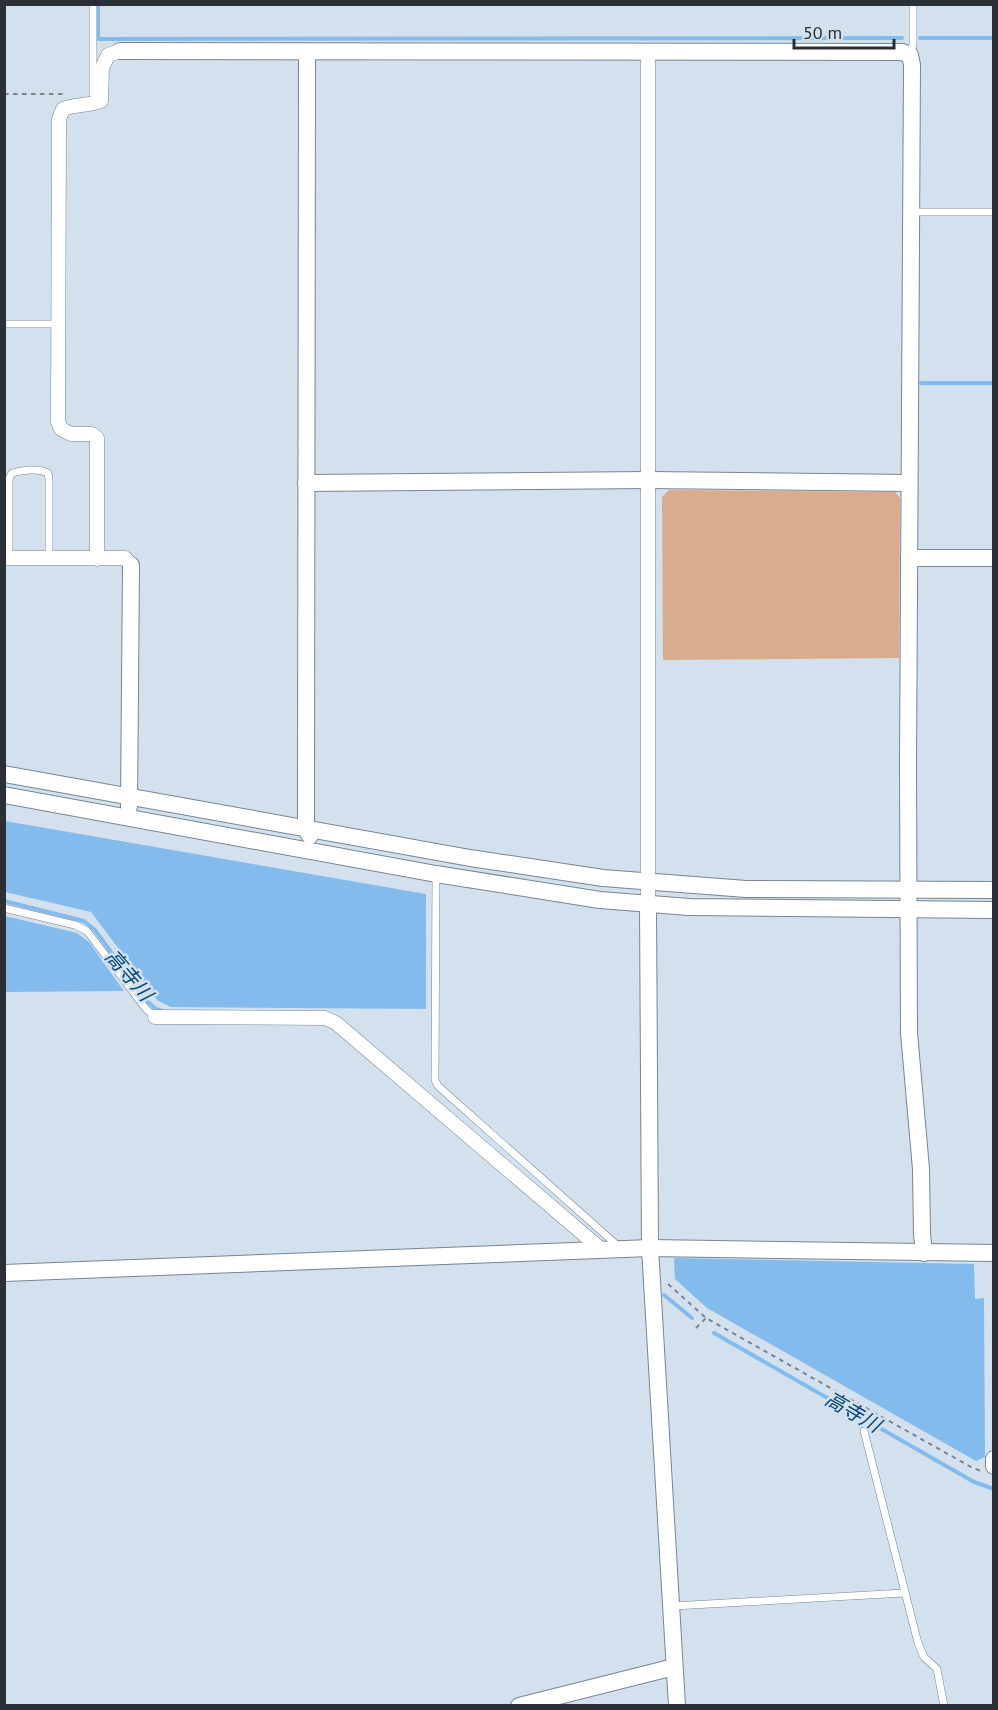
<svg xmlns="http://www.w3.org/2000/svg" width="998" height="1710" font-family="'PT Sans','Noto Sans JP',sans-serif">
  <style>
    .green { fill: #d9ac8e }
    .water { fill: #84bbed }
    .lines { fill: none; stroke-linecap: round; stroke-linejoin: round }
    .stream { stroke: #84bbed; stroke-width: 4 }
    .service-casing { stroke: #788591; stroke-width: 8 }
    .minor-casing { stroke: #788591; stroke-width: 15 }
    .tertiary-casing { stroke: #788591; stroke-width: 18 }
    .path { stroke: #7b858e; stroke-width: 2; stroke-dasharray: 4.5 4.5; stroke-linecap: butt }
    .service { stroke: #fff; stroke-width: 7 }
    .minor { stroke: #fff; stroke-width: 14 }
    .tertiary { stroke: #fff; stroke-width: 16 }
    .labels { text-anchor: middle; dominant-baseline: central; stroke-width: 5; stroke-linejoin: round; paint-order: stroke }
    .water-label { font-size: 20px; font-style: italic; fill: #044774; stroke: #d3e1ef }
  </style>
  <rect width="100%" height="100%" fill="#d3e1ef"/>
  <polygon class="green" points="669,490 895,492 900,498 899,658 663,660 662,497"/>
  <g class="water">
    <polygon points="5,821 426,894 426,1009 171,1007 158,1001 91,912 5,892"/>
    <polygon points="5,916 77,933 89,942 124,991 5,992"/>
    <polygon points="674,1258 974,1264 975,1299 984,1298 985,1457 976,1461 707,1308 675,1279"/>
  </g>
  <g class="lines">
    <g class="stream">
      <polyline points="98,4 98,39 902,38"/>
      <polyline points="920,38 994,38"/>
      <polyline points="921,383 994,383"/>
      <polyline points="4,901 84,921 95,930 146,1000 156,1009 162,1011"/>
      <polyline points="664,1295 692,1318"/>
      <polyline points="714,1333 974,1482 994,1489"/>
    </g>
    <defs>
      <g id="service">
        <polyline points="93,4 93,94 101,101"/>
        <polyline points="910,55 913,44 913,4"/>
        <polyline points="912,212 994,212"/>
        <polyline points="4,324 59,324"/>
        <path d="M9,558V479L12,473C22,470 39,468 48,473L49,479V559"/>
        <polyline points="436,874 435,1080 438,1086 618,1246"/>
        <polyline points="4,908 75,925 87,931 146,1009 155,1017"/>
        <polyline points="864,1431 918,1643 924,1657 937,1669 944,1706"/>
        <polyline points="673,1606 904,1593"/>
      </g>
      <g id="minor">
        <polyline points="648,53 648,905"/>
        <polyline points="4,558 125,558 131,565"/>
        <path d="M97,559V438L92,434H71L61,429L58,422L59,119L63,109C75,104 88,106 101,101L102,68L108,55L120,51"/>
        <polyline points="155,1017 325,1018 336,1023 602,1250"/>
      </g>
      <g id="tertiary">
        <polyline points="120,51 902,52 910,55 912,65 908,764 909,1033 921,1169 922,1234 924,1253"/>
        <polyline points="307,52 306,804 306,829 310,836"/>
        <polyline points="306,483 649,480 909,483"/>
        <polyline points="909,558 994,558"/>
        <polyline points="4,774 470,858 603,878 746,889 994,890"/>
        <polyline points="4,795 436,874 600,900 689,907 994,910"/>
        <polyline points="129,807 131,565"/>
        <polyline points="648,905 650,1248 677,1706"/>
        <polyline points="4,1273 650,1248 994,1253"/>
        <polyline points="994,1459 994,1466"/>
        <polyline points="519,1706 674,1667"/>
      </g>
    </defs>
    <use href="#service" class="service-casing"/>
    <use href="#minor" class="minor-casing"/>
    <use href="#tertiary" class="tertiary-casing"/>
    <g class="path">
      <polyline points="4,94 63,94"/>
      <polyline points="668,1284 706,1318 971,1467 981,1471"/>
      <polyline points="696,1328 706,1318"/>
    </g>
    <use href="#service" class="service"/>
    <use href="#minor" class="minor"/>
    <use href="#tertiary" class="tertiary"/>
  </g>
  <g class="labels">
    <g class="water-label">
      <text transform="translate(129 975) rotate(49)">高寺川</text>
      <text transform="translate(853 1412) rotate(30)">高寺川</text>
    </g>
  </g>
  <rect width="998" height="1710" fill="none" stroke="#2a3035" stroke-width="12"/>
  <path d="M794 39v9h100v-9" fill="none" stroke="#2a3035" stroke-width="3"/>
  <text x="803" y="39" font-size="18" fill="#2a3035" stroke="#d3e1ef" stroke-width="4.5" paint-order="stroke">50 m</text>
</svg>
